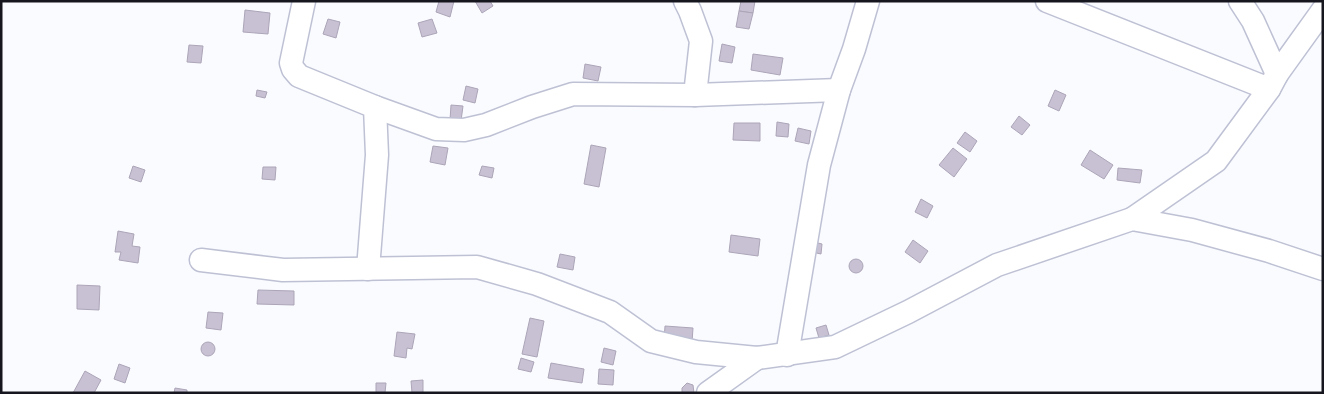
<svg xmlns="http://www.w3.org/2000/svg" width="1324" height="394" font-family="'Golos Text',sans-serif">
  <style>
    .building { fill: #c8c1d4; stroke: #aca5b8 }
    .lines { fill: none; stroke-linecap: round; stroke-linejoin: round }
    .minor-casing { stroke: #bec1d4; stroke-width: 25 }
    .minor { stroke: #fff; stroke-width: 22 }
  </style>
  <rect width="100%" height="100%" fill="#fafbff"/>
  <g class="building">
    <polygon points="439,1 454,1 450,17 436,12"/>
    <polygon points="475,1 490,1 493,6 482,13"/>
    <polygon points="741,1 755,1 753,13 739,11"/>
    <polygon points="245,10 270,13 268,34 243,32"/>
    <polygon points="739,11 753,13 749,29 736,27"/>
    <polygon points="328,19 340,22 336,38 323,34"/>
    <polygon points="432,19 437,33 422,37 418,23"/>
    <polygon points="722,44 735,47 732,63 719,61"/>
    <polygon points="189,45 203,46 201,63 187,62"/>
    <polygon points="753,54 783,58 780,75 751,70"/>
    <polygon points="585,64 601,67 598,81 583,78"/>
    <polygon points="466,86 478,89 475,103 463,100"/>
    <polygon points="257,90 267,92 265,98 256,96"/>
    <polygon points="1055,90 1066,95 1059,111 1048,106"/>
    <polygon points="451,105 463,106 461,121 450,120"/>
    <polygon points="1019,116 1030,125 1022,135 1011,127"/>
    <polygon points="777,122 789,124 788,137 776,136"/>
    <polygon points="734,123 760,123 760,141 733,140"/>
    <polygon points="798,128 811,131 809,144 795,141"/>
    <polygon points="965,132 977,141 970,152 957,143"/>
    <polygon points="591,145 606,148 599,187 584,184"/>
    <polygon points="433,146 448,148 445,165 430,162"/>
    <polygon points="953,148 967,159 954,177 939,165"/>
    <polygon points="1090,150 1113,165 1104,179 1081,165"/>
    <polygon points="133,166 145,170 141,182 129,178"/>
    <polygon points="482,166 494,168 492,178 479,175"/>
    <polygon points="263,167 276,167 275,180 262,179"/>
    <polygon points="1118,168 1142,170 1140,183 1117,180"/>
    <polygon points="921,199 933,206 927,218 915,212"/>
    <polygon points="118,231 134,234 132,246 140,247 138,263 119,260 121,252 115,252"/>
    <polygon points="731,235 760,239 758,256 729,252"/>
    <polygon points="913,240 928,251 920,263 905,252"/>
    <polygon points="814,242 822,244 821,254 812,252"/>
    <polygon points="560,254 575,257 573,270 557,267"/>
    <circle cx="856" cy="266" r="7"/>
    <polygon points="77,285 100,286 99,310 77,309"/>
    <polygon points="258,290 294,291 294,305 257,304"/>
    <polygon points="208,312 223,313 221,330 206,328"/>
    <polygon points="530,318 544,321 537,357 522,354"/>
    <polygon points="826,325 829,335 819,338 816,328"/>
    <polygon points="665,326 693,328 692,342 664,340"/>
    <polygon points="397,332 415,334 412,349 407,348 406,358 394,356"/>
    <circle cx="208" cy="349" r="7"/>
    <polygon points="604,348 616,351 613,365 601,362"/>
    <polygon points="521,358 534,362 531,372 518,369"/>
    <polygon points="551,363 584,369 582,383 548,378"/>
    <polygon points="119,364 130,368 125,383 114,379"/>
    <polygon points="599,369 614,370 613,385 598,384"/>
    <polygon points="85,371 101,380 94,393 73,393"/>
    <polygon points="423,380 423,393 412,393 411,381"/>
    <polygon points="376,383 386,383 385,393 376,393"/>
    <polygon points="687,383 693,385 694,393 682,393 682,388"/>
    <polygon points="175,388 187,390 187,393 174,393"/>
  </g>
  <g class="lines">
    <defs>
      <g id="minor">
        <polyline points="304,1 291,63 293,69 299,76 375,107 377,155 368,269"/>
        <polyline points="685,1 690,11 701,41 695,95"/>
        <polyline points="1047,1 1269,89"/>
        <polyline points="1240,1 1253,21 1277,74"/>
        <polyline points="375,107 436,129 464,130 486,125 532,107 573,94 695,95 839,90"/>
        <polyline points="1132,219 1216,161 1269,89 1277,74 1323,10"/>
        <polyline points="201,260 283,270 477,267 537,284 610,312 651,341 696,352 757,358 835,347 908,312 997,265 1132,219 1192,230 1269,251 1323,269"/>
        <polyline points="787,355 819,165 839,90 854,49 868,1"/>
        <polyline points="708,393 757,358"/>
      </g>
    </defs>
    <use href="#minor" class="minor-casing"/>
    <use href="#minor" class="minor"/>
  </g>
  <rect width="1324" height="394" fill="none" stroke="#16171e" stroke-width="5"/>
</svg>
